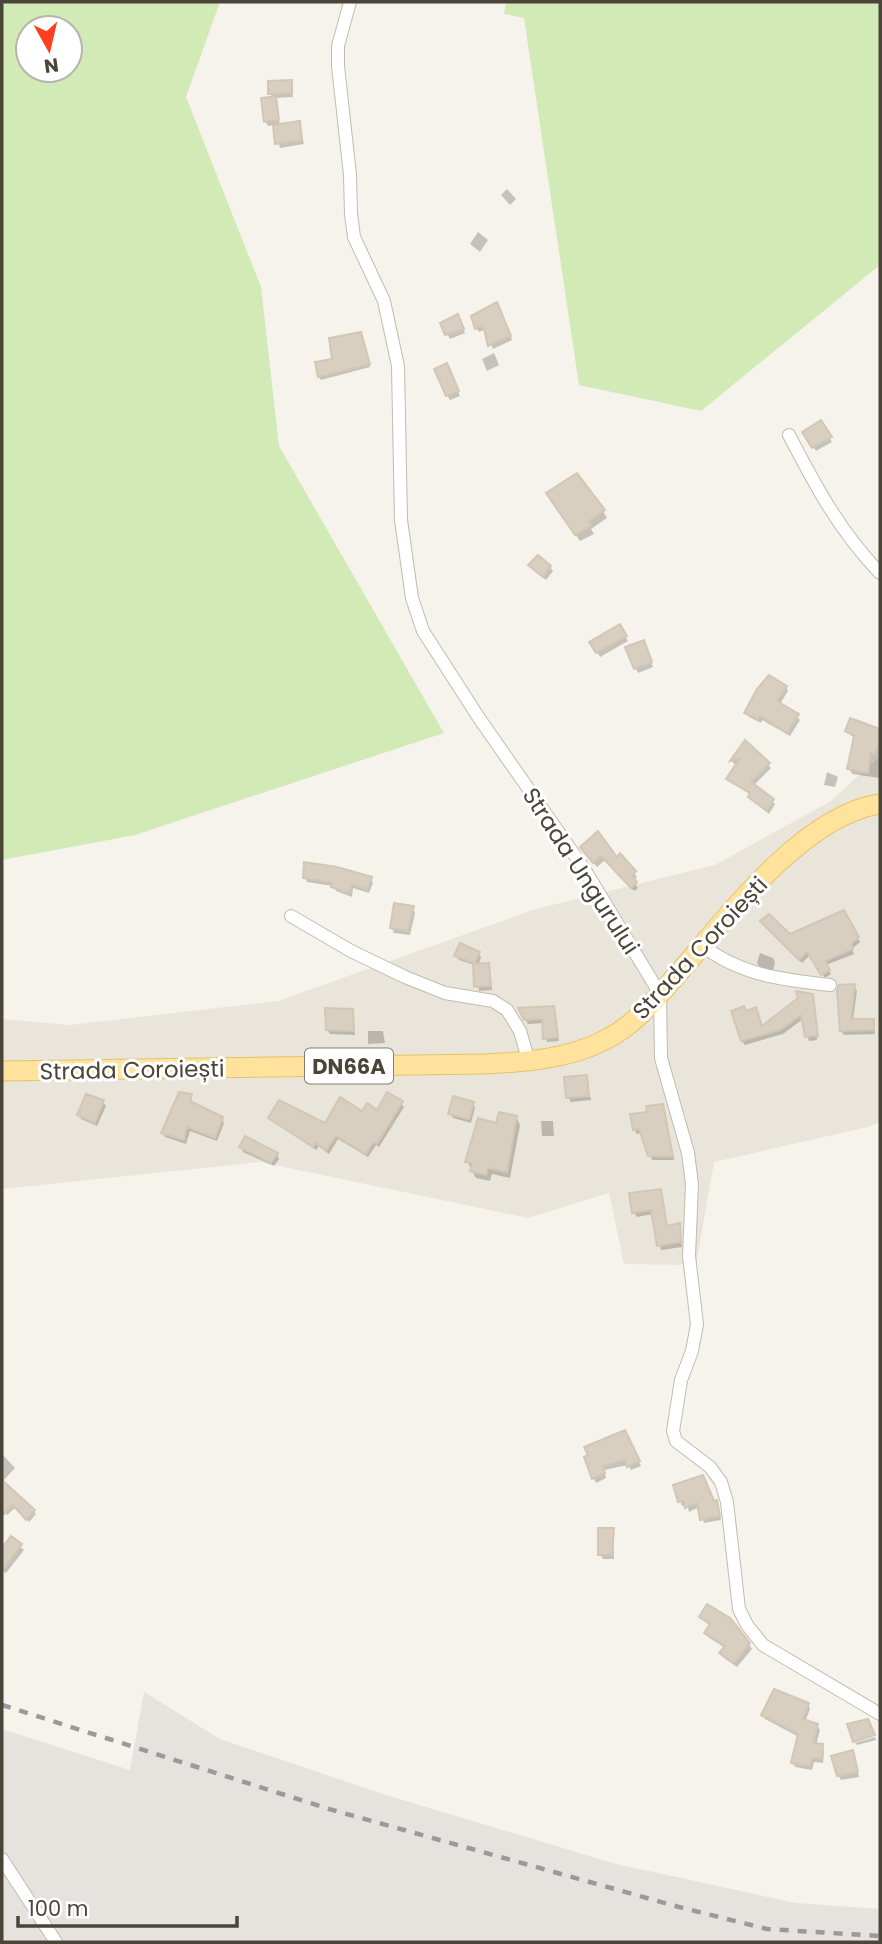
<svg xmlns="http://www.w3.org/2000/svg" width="882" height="1944" font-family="Poppins,sans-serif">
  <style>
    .residential { fill: #eae5da }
    .industrial { fill: #e6e2dd }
    .green { fill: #d2eab5; fill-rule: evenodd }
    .shadow { fill: #0003 }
    .building { fill: #d8cfc1; stroke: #d3c7b4; stroke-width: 2 }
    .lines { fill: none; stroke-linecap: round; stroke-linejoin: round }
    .minor-casing { stroke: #c2bbae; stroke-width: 14 }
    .primary-casing { stroke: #e6c16a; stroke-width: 21 }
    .minor { stroke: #fff; stroke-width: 12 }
    .primary { stroke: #ffe39c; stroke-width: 19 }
    .rail { stroke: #9a9a9a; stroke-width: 4.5; stroke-dasharray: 9 9; stroke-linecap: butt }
    .labels { text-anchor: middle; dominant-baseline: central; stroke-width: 6; stroke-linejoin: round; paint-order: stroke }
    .shield { fill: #fff; stroke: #817c74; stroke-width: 2 }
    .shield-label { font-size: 21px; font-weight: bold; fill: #4b4439 }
    .street-label { font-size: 23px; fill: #4b4439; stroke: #fff }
  </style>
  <rect width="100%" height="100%" fill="#f6f3ec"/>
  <polygon class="residential" points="880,756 880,1122 868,1127 714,1162 696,1265 624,1264 609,1193 528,1218 260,1162 2,1189 2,1019 70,1025 278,1001 536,909 715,865 831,801"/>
  <polygon class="industrial" points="144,1692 220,1739 386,1795 616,1864 796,1903 880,1909 880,1942 2,1942 2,1729 130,1770"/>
  <g class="green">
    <path d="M2,2H220L186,97L261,287L279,446L444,733L135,835L2,860ZM28,28H70V70H28Z"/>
    <polygon points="506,2 880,2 880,265 701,411 579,385 524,18 504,14"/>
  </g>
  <g class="shadow">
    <polygon points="291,82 293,97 274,98 280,125 299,123 304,144 280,148 274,125 268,126 265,121 273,98 270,93"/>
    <polygon points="507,189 516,199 510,205 501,195"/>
    <polygon points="478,232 488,240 480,252 470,244"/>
    <polygon points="499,309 512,340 493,349 486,329 479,332 476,328"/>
    <polygon points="460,321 465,333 450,339 442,323"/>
    <polygon points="362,337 370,367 321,380 319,377"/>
    <polygon points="494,353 499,365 487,371 482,359"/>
    <polygon points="449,370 460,396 450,400 447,395"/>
    <polygon points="820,422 832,442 816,451 804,432"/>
    <polygon points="552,500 603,511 607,518 591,529 594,534 580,541"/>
    <polygon points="530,565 550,567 553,571 546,580"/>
    <polygon points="619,627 628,641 600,657 592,643"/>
    <polygon points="645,646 653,667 638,673 636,668"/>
    <polygon points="786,687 788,691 780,704 800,720 790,736 762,720 761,723 749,717 746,713"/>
    <polygon points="851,720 880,731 880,778 852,774 849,768 855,739 847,731"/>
    <polygon points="745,743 771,768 754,785 775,804 769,814 753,801 751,795 728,780 739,763 734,764 732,761"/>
    <polygon points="827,772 838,777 835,787 824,785"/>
    <polygon points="585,852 617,859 620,856 637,877 633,881 638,888 634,891 605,860 597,867"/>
    <polygon points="305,877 371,878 373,883 369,893 353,888 352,897 336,891 333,886 307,882"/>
    <polygon points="412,908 415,913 410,935 394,933 392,928"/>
    <polygon points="843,913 860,942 852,949 854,954 826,965 831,974 825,978 810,955 802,963 762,922 790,937"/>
    <polygon points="479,953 481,958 478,965 488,965 490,969 492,990 479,991 475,965 459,960 456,956"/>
    <polygon points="760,953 773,958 775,962 773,971 760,967 757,963"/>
    <polygon points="854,986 857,991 853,1020 873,1021 875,1034 844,1035 841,1031"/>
    <polygon points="811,997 817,1040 809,1041 803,1019 783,1034 745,1045 742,1041 746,1013 756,1009 763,1028"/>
    <polygon points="553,1007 559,1041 547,1042 544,1023 528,1024 525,1019"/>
    <polygon points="352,1011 355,1035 330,1034 327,1029"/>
    <polygon points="368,1031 383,1031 385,1043 368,1044"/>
    <polygon points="586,1076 591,1100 571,1102 568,1097"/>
    <polygon points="191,1096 192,1104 222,1118 224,1123 217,1141 190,1131 186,1144 165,1137 163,1133"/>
    <polygon points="103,1102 106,1106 97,1126 81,1119 79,1115"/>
    <polygon points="401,1103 404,1107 379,1147 376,1145 368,1157 338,1139 329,1154 319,1146 316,1150 270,1118 326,1125 363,1113 378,1112"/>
    <polygon points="472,1103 475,1108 471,1123 453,1118 450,1113"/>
    <polygon points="662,1106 665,1111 674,1160 652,1160 642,1133 637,1134 634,1129 649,1113"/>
    <polygon points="516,1117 520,1125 510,1178 492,1174 490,1181 476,1178 467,1161 497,1125"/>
    <polygon points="541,1121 553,1121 554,1136 542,1136"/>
    <polygon points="241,1147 277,1154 279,1159 274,1166 243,1152"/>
    <polygon points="660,1191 668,1227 679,1225 682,1247 661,1250 653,1214 637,1217 634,1213 631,1194"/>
    <polygon points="625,1432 641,1466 631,1470 628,1465 604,1470 606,1478 596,1483 586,1458"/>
    <polygon points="2,1454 15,1468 2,1482 34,1511 36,1514 29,1522 16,1507 7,1515 2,1509"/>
    <polygon points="675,1486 717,1502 721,1520 704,1523 699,1507 689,1512 687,1505 682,1506"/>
    <polygon points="613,1530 614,1559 603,1559 600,1554"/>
    <polygon points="11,1539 24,1550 6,1573 2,1571 2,1550"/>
    <polygon points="701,1617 749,1644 752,1649 737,1667 724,1658 721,1653 725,1648 708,1637 706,1633 710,1626"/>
    <polygon points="808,1704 810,1709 805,1722 817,1726 820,1730 816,1745 824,1750 823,1763 814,1762 812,1770 795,1767 793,1763 799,1737 765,1719 763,1715"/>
    <polygon points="875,1737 876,1740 857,1745 855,1743"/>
    <polygon points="852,1752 859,1777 841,1780 838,1775"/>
  </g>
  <g class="building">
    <polygon points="292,80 292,93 268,94 268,81"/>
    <polygon points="276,96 279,120 264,122 261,98"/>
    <polygon points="300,121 302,140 275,144 273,125"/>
    <polygon points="497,302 511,336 488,346 483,325 475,329 471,316"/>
    <polygon points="458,314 464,329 445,335 440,323"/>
    <polygon points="361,332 370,364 318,377 315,362 332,359 329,338"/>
    <polygon points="447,363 459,391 446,396 434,369"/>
    <polygon points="821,420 832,437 812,448 802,432"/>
    <polygon points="577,473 605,510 589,521 591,526 575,535 546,493"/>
    <polygon points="538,555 551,566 543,577 528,565"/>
    <polygon points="620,624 627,636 596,653 589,642"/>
    <polygon points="644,640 652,662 634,669 625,647"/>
    <polygon points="769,675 787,686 777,701 799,714 787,733 760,716 758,719 744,713 757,689"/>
    <polygon points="850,718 880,729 880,741 875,755 871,753 868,773 847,769 854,736 845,731"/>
    <polygon points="745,740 770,763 751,782 774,799 767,811 748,797 750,793 726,779 740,758 730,761"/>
    <polygon points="598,831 617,857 620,853 636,871 632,876 637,882 631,888 601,856 593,863 580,847"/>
    <polygon points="304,862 337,867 372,877 367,890 352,884 350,893 331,887 332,883 303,878"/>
    <polygon points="394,903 414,906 408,931 390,928"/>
    <polygon points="844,910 859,937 851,944 853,949 825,961 830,970 821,975 807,952 799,960 760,921 769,914 790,934"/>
    <polygon points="460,943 480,952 475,963 454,956"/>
    <polygon points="489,963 491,986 474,987 473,964"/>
    <polygon points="855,984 851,1019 874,1019 874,1030 840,1031 837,990 839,985"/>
    <polygon points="796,991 813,994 818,1036 805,1037 801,1015 780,1030 741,1041 731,1011 744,1006 746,1011 756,1007 762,1026 798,998"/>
    <polygon points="554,1006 558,1037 543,1039 542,1019 524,1020 518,1008"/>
    <polygon points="325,1008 353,1009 354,1031 326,1030"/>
    <polygon points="587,1075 589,1096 566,1098 564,1077"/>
    <polygon points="179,1092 192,1094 190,1101 223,1117 215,1138 187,1127 184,1140 161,1133"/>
    <polygon points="387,1092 403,1101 377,1144 373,1142 366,1154 336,1136 326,1151 316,1143 313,1147 268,1118 279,1100 325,1123 340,1097 362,1111 367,1103 377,1110"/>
    <polygon points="86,1094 104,1100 95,1123 77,1115"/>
    <polygon points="453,1096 474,1102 469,1119 448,1114"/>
    <polygon points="663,1104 673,1157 648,1156 639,1129 633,1130 630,1114 647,1112 646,1106"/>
    <polygon points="499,1112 517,1116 507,1172 488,1168 486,1175 470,1171 472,1163 465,1162 478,1118 496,1123"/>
    <polygon points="245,1136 278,1153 271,1163 239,1147"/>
    <polygon points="661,1189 667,1226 680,1223 681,1242 657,1246 651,1210 632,1213 629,1193"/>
    <polygon points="625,1430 640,1461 627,1467 625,1460 603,1466 605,1473 592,1479 584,1457 588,1455 584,1447"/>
    <polygon points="703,1475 714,1501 717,1500 720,1516 700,1520 697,1503 685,1508 684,1501 678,1502 673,1485"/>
    <polygon points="2,1480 35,1510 26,1520 13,1505 2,1516"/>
    <polygon points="598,1528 614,1528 612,1555 598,1555"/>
    <polygon points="11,1536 22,1544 2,1571 2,1548"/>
    <polygon points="707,1604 730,1618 750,1643 734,1663 719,1653 725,1646 704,1633 710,1624 699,1617"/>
    <polygon points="774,1689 809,1703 803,1719 818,1724 813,1743 823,1744 822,1759 812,1758 810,1766 791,1763 798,1734 761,1715"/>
    <polygon points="868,1719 875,1735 853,1742 847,1724"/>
    <polygon points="853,1750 858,1772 837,1776 831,1756"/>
  </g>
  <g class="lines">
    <defs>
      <g id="minor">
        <polyline points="350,2 338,46 338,66 350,175 351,214 354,237 384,301 398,366 401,520 412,598 423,631 479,718 585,870 660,994 661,1058 688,1153 692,1184 689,1256 697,1324 692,1351 681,1380 673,1431 676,1441 710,1467 721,1482 727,1502 739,1609 747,1625 763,1645 880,1714"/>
        <path d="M789,435C815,485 840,532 880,573"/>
        <polyline points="291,916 351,951 405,977 445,993 493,1001 507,1010 520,1031 529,1062"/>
        <path d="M702,945C739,975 784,980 830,985"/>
        <polyline points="2,1859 56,1942"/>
      </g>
      <path id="primary" d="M2,1071L485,1064C526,1062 568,1059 605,1040C637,1024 660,994 683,968C731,912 805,815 880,804"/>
    </defs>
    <use href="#minor" class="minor-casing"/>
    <use href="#primary" class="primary-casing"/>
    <use href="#minor" class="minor"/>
    <use href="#primary" class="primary"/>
    <polyline class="rail" points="2,1705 329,1809 679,1907 767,1929 880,1936"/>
  </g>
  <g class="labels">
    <rect class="shield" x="305" y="1048.5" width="88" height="35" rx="5"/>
    <g class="shield-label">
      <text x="349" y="1066">DN66A</text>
    </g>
    <g class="street-label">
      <text transform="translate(581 871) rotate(57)">Strada Ungurului</text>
      <text transform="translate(700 948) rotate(-47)">Strada Coroiești</text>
      <text transform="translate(132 1070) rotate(-1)">Strada Coroiești</text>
    </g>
  </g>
  <rect width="882" height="1944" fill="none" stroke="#4b4439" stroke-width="7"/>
  <g transform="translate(49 49) rotate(172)"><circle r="33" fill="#ffffff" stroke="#b7b4b0" stroke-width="2"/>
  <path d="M0-5L12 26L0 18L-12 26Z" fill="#fc3f1d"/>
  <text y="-10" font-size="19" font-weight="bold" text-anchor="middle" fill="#4b4439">N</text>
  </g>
  <path d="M18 1916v10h219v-10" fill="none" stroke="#4b4439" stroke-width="3.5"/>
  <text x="28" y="1916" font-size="21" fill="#4b4439" stroke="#ffffff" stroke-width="5" paint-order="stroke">100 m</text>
</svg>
